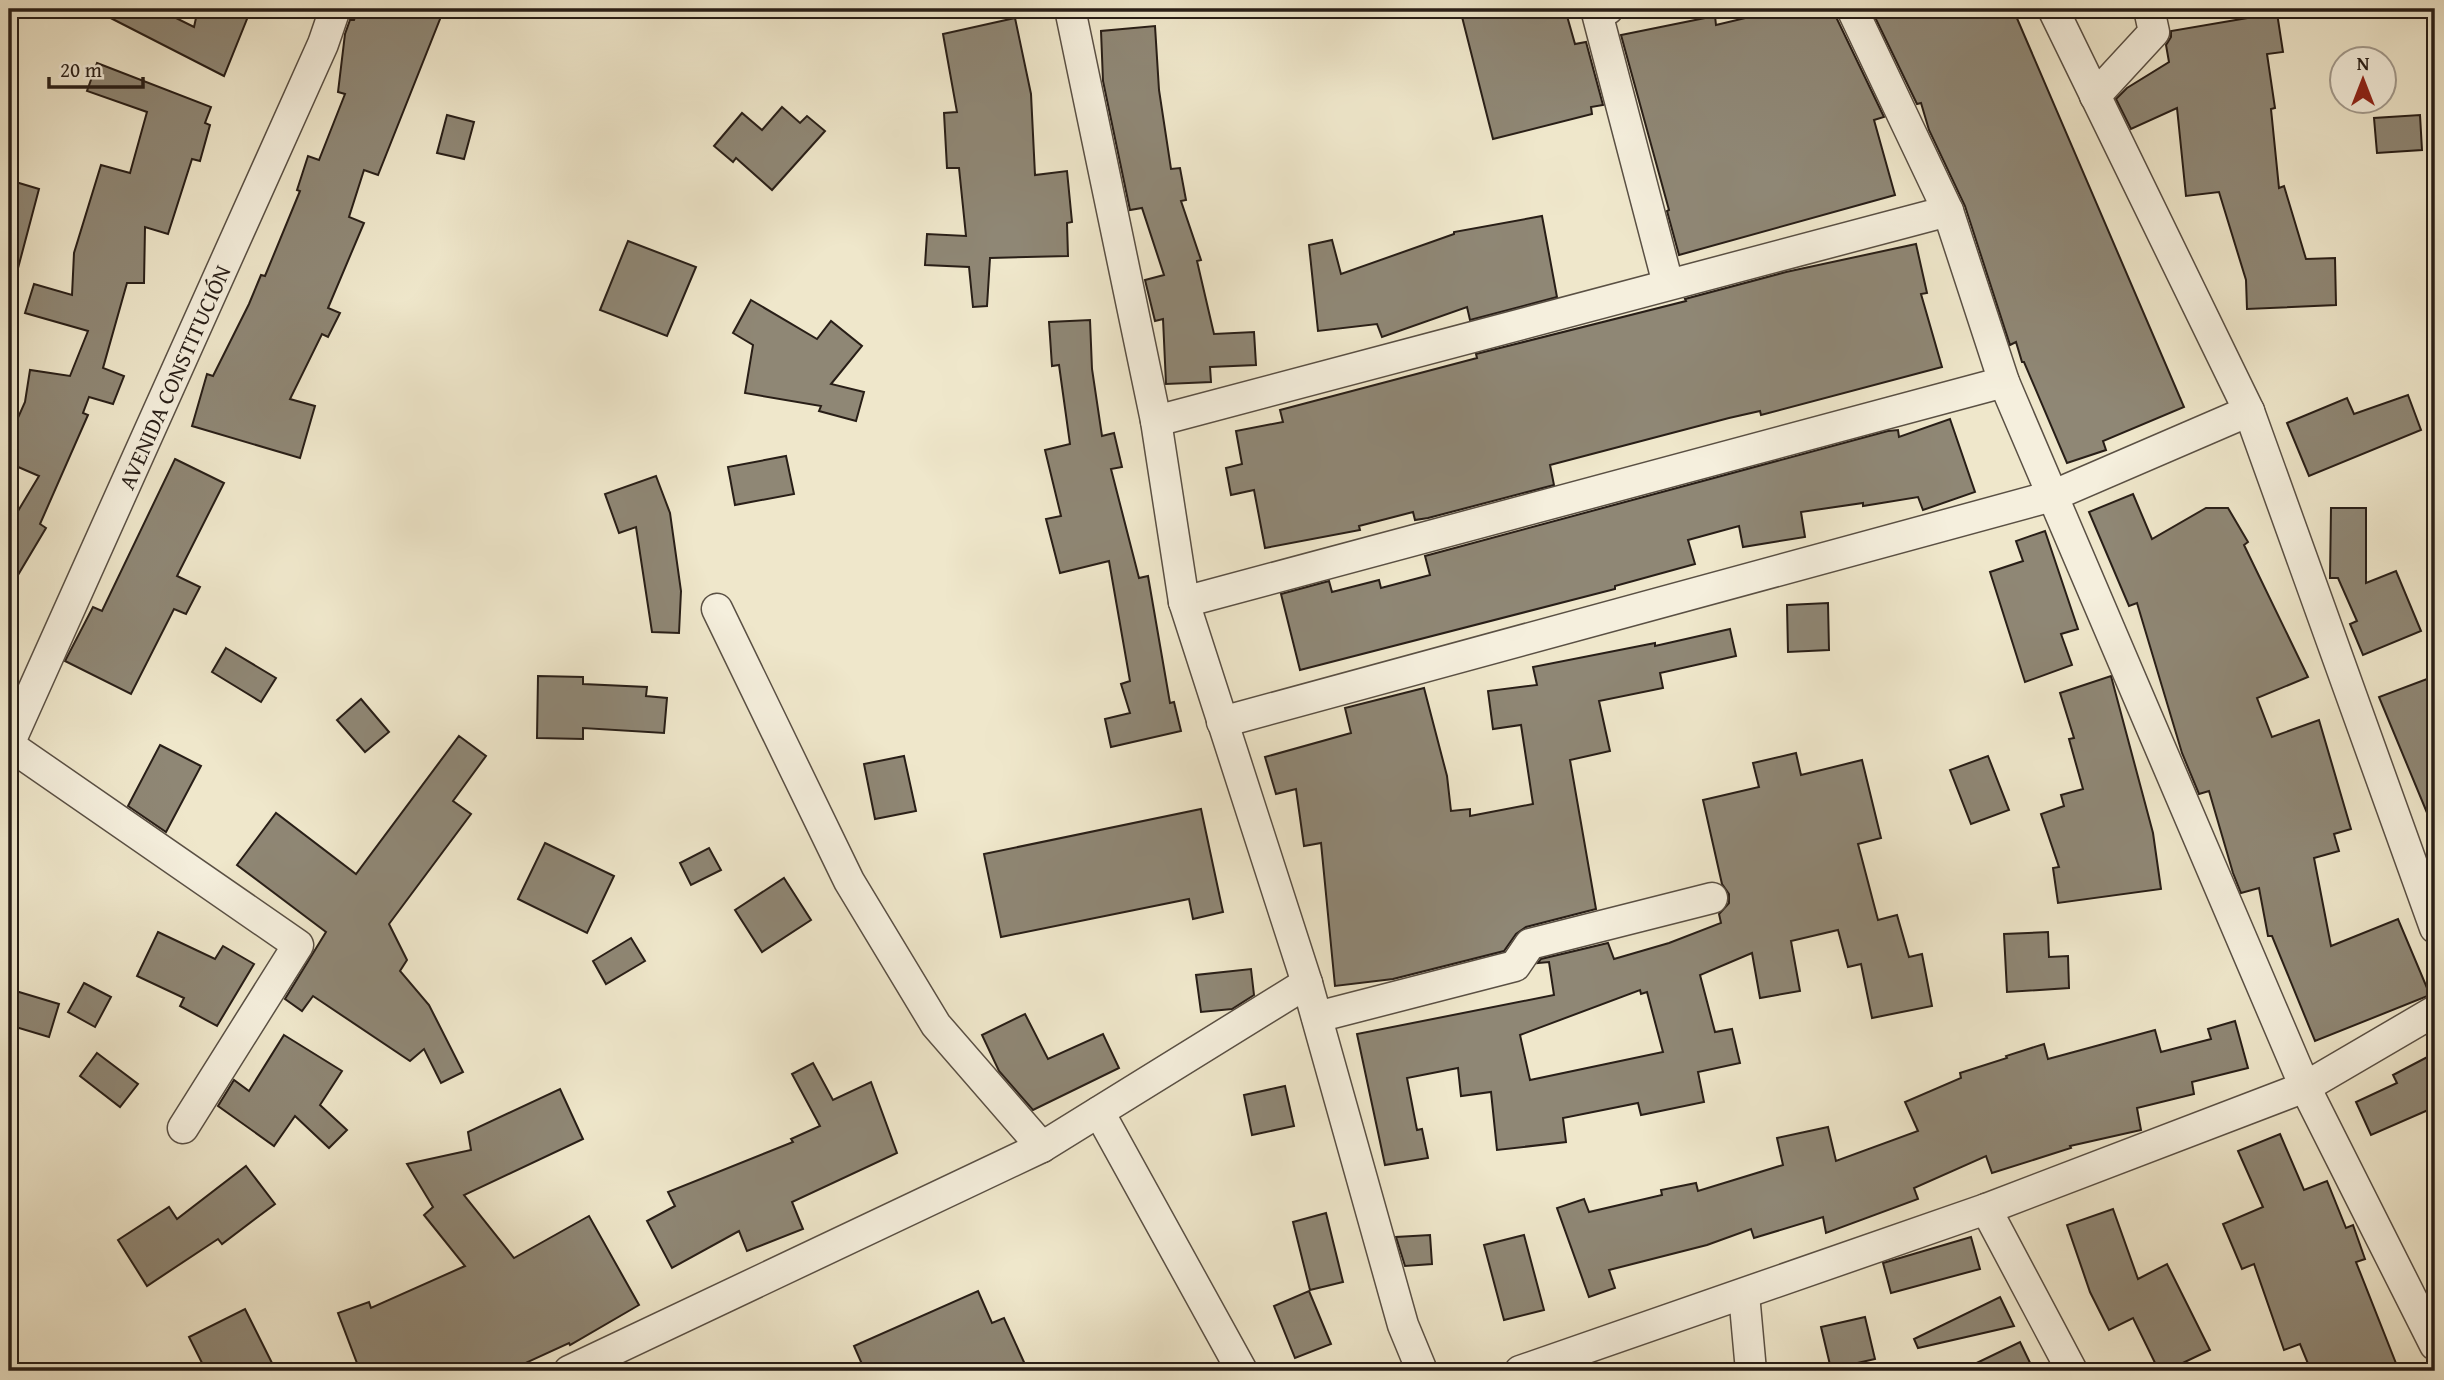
<svg xmlns="http://www.w3.org/2000/svg" width="2444" height="1380" font-family="'Gentium Book Plus',serif">
  <style>
    .building { fill: #8f8775; stroke: #281e17; stroke-width: 2; fill-rule: evenodd }
    .lines { fill: none; stroke-linecap: round; stroke-linejoin: round }
    .minor-casing { stroke: #5a5044; stroke-width: 33 }
    .minor { stroke: #f5efdd; stroke-width: 30 }
    .labels { text-anchor: middle; dominant-baseline: central; stroke-width: 7; stroke-linejoin: round; paint-order: stroke }
    .street-label { font-size: 23px; fill: #281e17; stroke: #f5efdd }
  </style>
  <rect width="100%" height="100%" fill="#efe7cb"/>
  <filter id="stains"><feTurbulence type="fractalNoise" baseFrequency=".00286" numOctaves="4"/><feColorMatrix values="0 0 0 0 .2 0 0 0 0 .09 0 0 0 0 .02 0 0 0 .5 -.17"/></filter>
  <radialGradient id="worn" r=".72"><stop offset=".6" stop-color="#630" stop-opacity="0"/><stop offset="1" stop-color="#630" stop-opacity=".3"/></radialGradient>
  <g class="building">
    <polygon points="93,9 158,9 194,27 198,9 251,9 224,76"/>
    <polygon points="358,9 444,9 378,175 364,170 349,217 364,223 328,308 340,313 328,337 322,334 290,399 315,406 300,458 192,426 207,374 213,376 249,304 261,275 265,276 300,191 297,190 308,156 319,160 345,94 338,92 345,34 350,20 354,20"/>
    <polygon points="1460,9 1565,9 1575,44 1586,42 1603,105 1591,107 1592,114 1493,139"/>
    <polygon points="1783,9 1835,9 1836,17 1884,117 1874,120 1895,195 1679,255 1667,211 1669,210 1621,35 1715,16 1716,25"/>
    <polygon points="1871,9 2013,9 2184,407 2103,441 2106,450 2067,463 2024,362 2022,362 2016,342 2010,345 1965,206 1929,130 1921,103 1917,104"/>
    <polygon points="2277,13 2283,52 2267,54 2275,108 2271,109 2279,188 2284,186 2306,259 2335,258 2336,305 2247,309 2246,280 2219,192 2186,196 2177,108 2131,129 2116,99 2127,88 2169,62 2166,45 2171,37 2171,31"/>
    <polygon points="1015,18 1031,94 1035,175 1067,171 1072,222 1067,223 1068,256 990,258 987,306 973,307 969,267 925,265 927,234 966,236 959,168 947,168 944,113 957,112 943,34"/>
    <polygon points="1155,26 1159,90 1171,169 1180,168 1186,200 1181,201 1201,260 1197,261 1214,334 1254,332 1256,365 1210,367 1211,382 1166,384 1163,319 1155,321 1145,280 1164,275 1142,208 1130,210 1103,81 1101,31"/>
    <polygon points="97,63 211,107 205,123 210,125 200,161 192,159 168,234 145,227 144,283 127,283 103,368 124,376 113,404 89,397 83,413 88,415 40,524 46,528 9,590 9,526 39,476 9,463 9,438 25,402 30,370 70,376 88,331 25,313 34,284 72,295 74,253 101,165 130,173 147,112 87,91"/>
    <polygon points="782,107 800,123 807,116 825,131 772,190 736,158 733,162 714,146 742,113 762,130"/>
    <polygon points="447,115 474,122 464,159 437,153"/>
    <polygon points="2420,115 2422,150 2377,153 2374,118"/>
    <polygon points="9,180 39,189 17,272 9,271"/>
    <polygon points="1542,216 1557,297 1470,320 1467,307 1382,337 1377,324 1318,331 1309,245 1332,240 1341,274 1454,234 1454,232"/>
    <polygon points="628,241 696,267 667,336 600,310"/>
    <polygon points="1916,244 1927,293 1921,294 1942,367 1761,415 1760,411 1729,418 1550,465 1554,485 1428,518 1415,520 1413,512 1359,526 1360,530 1265,548 1254,490 1231,495 1226,468 1242,464 1236,431 1283,422 1280,410 1477,358 1476,354 1686,301 1685,299 1786,272"/>
    <polygon points="751,300 817,339 831,321 862,346 831,384 864,392 856,421 819,411 821,406 745,393 753,345 733,333"/>
    <polygon points="1090,320 1092,369 1102,436 1114,433 1122,467 1111,469 1139,578 1148,576 1170,703 1174,702 1181,731 1111,747 1105,719 1130,713 1121,684 1130,681 1109,561 1060,573 1046,519 1061,516 1045,450 1070,444 1059,365 1052,366 1049,322"/>
    <polygon points="2408,395 2421,430 2309,476 2287,423 2347,398 2354,414"/>
    <polygon points="1950,419 1975,492 1923,510 1918,497 1863,506 1863,503 1801,512 1805,537 1743,547 1739,526 1688,540 1695,564 1615,586 1615,589 1300,670 1281,594 1329,581 1332,592 1379,580 1381,588 1430,575 1425,556 1888,431 1898,430 1899,437"/>
    <polygon points="786,456 794,494 735,505 728,467"/>
    <polygon points="175,459 224,483 177,576 200,587 186,614 174,609 131,694 65,661 93,607 102,611"/>
    <polygon points="656,476 670,513 681,591 679,633 652,632 636,527 619,533 605,494"/>
    <polygon points="2133,494 2152,539 2206,508 2228,508 2248,542 2244,545 2308,677 2257,698 2272,737 2319,720 2351,829 2334,834 2339,851 2314,858 2331,946 2398,919 2430,995 2315,1041 2272,936 2268,936 2259,888 2241,893 2233,873 2209,791 2199,794 2182,753 2137,603 2129,606 2089,512"/>
    <polygon points="2331,508 2366,508 2366,583 2396,571 2421,631 2363,655 2350,624 2357,621 2338,578 2330,578"/>
    <polygon points="2045,531 2078,629 2061,634 2072,665 2025,682 1990,572 2023,561 2016,541"/>
    <polygon points="1828,603 1829,650 1788,652 1787,605"/>
    <polygon points="1730,629 1736,656 1660,673 1663,688 1599,701 1610,751 1570,760 1596,909 1526,927 1516,934 1504,951 1393,979 1335,986 1321,843 1304,846 1296,789 1276,794 1265,757 1351,733 1345,708 1424,688 1447,776 1451,811 1470,809 1470,816 1533,804 1521,725 1493,729 1488,691 1537,685 1533,667 1655,643 1655,646"/>
    <polygon points="226,648 276,678 261,702 212,672"/>
    <polygon points="538,676 583,677 583,684 647,687 646,696 667,698 664,733 583,728 583,739 537,738"/>
    <polygon points="2111,676 2153,833 2161,889 2058,903 2053,868 2059,867 2041,814 2064,806 2061,795 2083,789 2069,739 2074,738 2060,693"/>
    <polygon points="2435,676 2435,832 2379,697"/>
    <polygon points="361,699 389,732 365,752 337,720"/>
    <polygon points="459,736 486,756 453,801 471,814 389,924 407,960 400,971 429,1005 463,1072 441,1083 424,1049 410,1061 313,996 302,1011 285,999 326,932 237,865 276,813 356,874"/>
    <polygon points="160,745 201,766 166,832 128,806"/>
    <path d="M1796,753L1801,775L1862,760L1881,838L1858,844L1878,920L1897,915L1909,957L1922,954L1932,1006L1872,1018L1861,964L1848,967L1838,930L1791,941L1800,991L1760,998L1752,953L1700,975L1715,1032L1732,1029L1740,1063L1698,1072L1704,1102L1641,1115L1638,1103L1563,1118L1566,1142L1497,1150L1491,1092L1461,1096L1458,1068L1407,1078L1417,1130L1422,1129L1428,1158L1385,1165L1357,1034L1554,995L1549,962L1538,963L1541,959L1608,943L1614,959L1669,943L1721,923L1719,914L1729,903V894L1722,884L1703,800L1759,787L1753,763ZM1640,990L1641,994L1647,992L1663,1052L1530,1080L1520,1035Z"/>
    <polygon points="904,756 916,811 875,819 864,764"/>
    <polygon points="1988,756 2009,810 1971,824 1950,770"/>
    <polygon points="1201,809 1223,912 1193,919 1189,899 1001,937 984,854"/>
    <polygon points="545,843 614,876 587,933 518,899"/>
    <polygon points="709,848 721,870 691,885 680,863"/>
    <polygon points="784,878 811,920 762,952 735,910"/>
    <polygon points="158,932 215,959 223,946 254,964 217,1026 180,1006 184,998 137,976"/>
    <polygon points="2048,932 2049,957 2068,956 2069,988 2007,992 2004,934"/>
    <polygon points="631,938 645,961 606,984 593,961"/>
    <polygon points="1251,969 1254,995 1232,1009 1201,1012 1196,975"/>
    <polygon points="84,983 111,997 95,1027 68,1012"/>
    <polygon points="9,989 59,1004 49,1037 9,1025"/>
    <polygon points="1025,1014 1048,1059 1103,1034 1119,1068 1033,1110 999,1071 982,1035"/>
    <polygon points="2235,1021 2248,1068 2192,1082 2194,1094 2137,1108 2141,1130 2070,1146 2071,1148 1992,1173 1986,1156 1914,1188 1918,1199 1826,1233 1823,1217 1754,1238 1751,1229 1707,1245 1609,1270 1615,1288 1589,1297 1557,1208 1584,1199 1589,1212 1662,1195 1661,1190 1696,1183 1698,1191 1783,1165 1777,1138 1828,1127 1836,1161 1918,1131 1905,1102 1961,1078 1960,1073 2007,1058 2006,1056 2044,1044 2048,1059 2155,1030 2161,1052 2211,1039 2208,1029"/>
    <polygon points="284,1035 342,1071 320,1105 347,1130 329,1148 295,1116 274,1146 218,1106 234,1080 249,1091"/>
    <polygon points="97,1053 138,1084 120,1107 80,1076"/>
    <polygon points="2435,1053 2435,1107 2371,1135 2356,1102 2397,1083 2393,1075"/>
    <polygon points="813,1063 833,1100 871,1082 897,1153 792,1202 803,1229 747,1251 739,1231 672,1268 647,1221 675,1206 668,1192 793,1142 791,1139 820,1126 792,1074"/>
    <polygon points="1285,1086 1294,1126 1252,1135 1244,1095"/>
    <polygon points="560,1089 583,1139 464,1195 514,1258 589,1216 639,1305 570,1345 569,1343 508,1371 360,1371 338,1313 369,1302 371,1308 465,1266 424,1215 433,1207 407,1164 471,1150 468,1132"/>
    <polygon points="2280,1134 2304,1190 2327,1181 2346,1228 2353,1225 2365,1259 2356,1262 2399,1371 2311,1371 2300,1344 2284,1350 2254,1264 2242,1269 2223,1224 2263,1207 2238,1151"/>
    <polygon points="246,1166 275,1204 222,1244 218,1239 147,1286 118,1240 169,1207 177,1219"/>
    <polygon points="2113,1209 2138,1279 2167,1264 2210,1350 2166,1371 2159,1371 2133,1318 2109,1330 2090,1292 2067,1225"/>
    <polygon points="1326,1213 1343,1282 1310,1290 1293,1222"/>
    <polygon points="1430,1235 1432,1264 1405,1266 1396,1237"/>
    <polygon points="1524,1235 1544,1310 1504,1320 1484,1245"/>
    <polygon points="1971,1237 1980,1269 1891,1293 1883,1263"/>
    <polygon points="978,1291 992,1323 1004,1318 1028,1371 865,1371 854,1346"/>
    <polygon points="1309,1291 1331,1344 1295,1358 1274,1306"/>
    <polygon points="2000,1297 2014,1326 1918,1348 1914,1339"/>
    <polygon points="245,1309 276,1371 206,1371 189,1337"/>
    <polygon points="1865,1317 1875,1359 1831,1369 1821,1327"/>
    <polygon points="2020,1342 2034,1371 1960,1371"/>
  </g>
  <g class="lines">
    <defs>
      <g id="minor">
        <polyline points="1070,9 1156,421 1184,602 1307,983 1403,1325 1422,1371"/>
        <polyline points="1608,9 1597,13 1668,284"/>
        <polyline points="1852,9 1948,211 2004,382 2305,1087 2435,1345"/>
        <polyline points="2053,9 2249,411 2435,928"/>
        <polyline points="2095,96 2154,32 2149,9"/>
        <polyline points="1156,421 1948,211"/>
        <polyline points="1184,602 2004,382"/>
        <polyline points="717,609 849,881 936,1025 1042,1147"/>
        <polyline points="1222,722 2052,496 2249,411"/>
        <polyline points="9,744 323,44 335,9"/>
        <polyline points="9,745 298,945 183,1128"/>
        <polyline points="1317,1017 1515,966 1530,944 1712,898"/>
        <polyline points="1099,1112 1242,1371"/>
        <polyline points="1986,1209 2072,1371"/>
        <polyline points="1744,1294 1751,1371"/>
        <polyline points="569,1371 1042,1147 1307,983"/>
        <polyline points="1520,1371 1986,1209 2305,1087 2435,1011"/>
      </g>
    </defs>
    <use href="#minor" class="minor-casing"/>
    <use href="#minor" class="minor"/>
  </g>
  <g class="labels">
    <g class="street-label">
      <text transform="translate(174 377) rotate(-66)">AVENIDA CONSTITUCIÓN</text>
    </g>
  </g>
  <rect width="2444" height="1380" fill="none" stroke="#efe7cb" stroke-width="35"/>
  <rect x="10" y="10" width="2423" height="1359" fill="none" stroke="#281e17" stroke-width="3.5"/>
  <rect x="18" y="18" width="2409" height="1345" fill="none" stroke="#281e17" stroke-width="2"/>
  <g transform="translate(2363 80)"><circle r="33" fill="#f5efdd" stroke="#a39b8e" stroke-width="2"/>
  <path d="M0-5L12 26L0 18L-12 26Z" fill="#8f2418"/>
  <text y="-10" font-size="19" font-weight="bold" text-anchor="middle" fill="#281e17">N</text>
  </g>
  <path d="M49 77v10h94v-10" fill="none" stroke="#281e17" stroke-width="3.5"/>
  <text x="60" y="77" font-size="21" fill="#281e17" stroke="#f5efdd" stroke-width="5" paint-order="stroke">20 m</text>
  <rect width="100%" height="100%" filter="url(#stains)"/>
  <rect width="100%" height="100%" fill="url(#worn)"/>
</svg>
